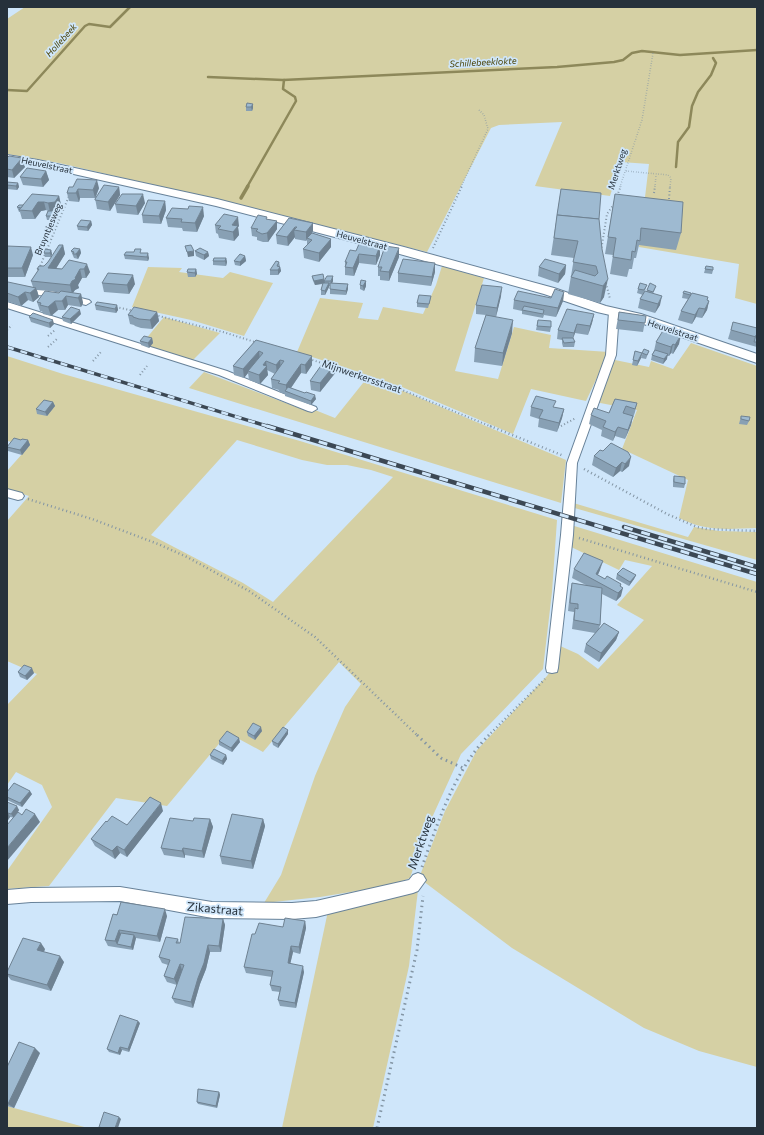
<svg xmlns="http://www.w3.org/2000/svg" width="764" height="1135" font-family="Commissioner,sans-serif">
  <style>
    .green { fill: #d5d0a4; fill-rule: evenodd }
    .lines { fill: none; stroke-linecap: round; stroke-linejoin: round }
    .stream-far1 { stroke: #8d885a; stroke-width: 2.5 }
    .stream { stroke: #8d885a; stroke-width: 3.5 }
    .street-casing { stroke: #688299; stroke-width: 2 }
    .secondary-casing { stroke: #688299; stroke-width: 2 }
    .path-far3 { stroke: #8395a4; stroke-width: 1.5; stroke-dasharray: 0.5 2; stroke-linecap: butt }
    .path-far2 { stroke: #8395a4; stroke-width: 2; stroke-dasharray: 1 2.5; stroke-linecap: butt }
    .path-far1 { stroke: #8395a4; stroke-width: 2.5; stroke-dasharray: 1 3; stroke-linecap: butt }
    .path { stroke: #8395a4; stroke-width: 3; stroke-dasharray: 1.5 4; stroke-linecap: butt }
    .street { fill: #fff; fill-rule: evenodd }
    .secondary { fill: #fff; fill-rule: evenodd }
    .rail-far1-casing { stroke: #3c4854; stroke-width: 3.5 }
    .rail-casing { stroke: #3c4854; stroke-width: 4.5 }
    .rail-far1 { stroke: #cfe6fa; stroke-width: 2.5; stroke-dasharray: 7; stroke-linecap: butt }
    .rail { stroke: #cfe6fa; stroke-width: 3; stroke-dasharray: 9; stroke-linecap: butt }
    .wall { fill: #88a0b4 }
    .shaded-wall { fill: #6f8292 }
    .building { fill: #9ebad1; stroke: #6f8292 }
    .labels { text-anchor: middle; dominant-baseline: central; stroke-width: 3.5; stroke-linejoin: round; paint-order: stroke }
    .far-water-label { font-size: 9px; font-style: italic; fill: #4b4408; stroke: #cfe6fa }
    .far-street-label { font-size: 9px; fill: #26313b; stroke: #cfe6fa }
    .street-label { font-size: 10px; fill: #26313b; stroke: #cfe6fa }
    .near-street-label { font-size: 12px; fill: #26313b; stroke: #cfe6fa }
  </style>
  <rect width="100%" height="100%" fill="#cfe6fa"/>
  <g class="green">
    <polygon points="25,7 757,7 757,304 735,298 739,264 639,247 649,164 621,162 610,196 535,186 562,122 499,125 491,128 427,252 192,194 59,163 7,154 7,19"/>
    <polygon points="442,266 484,278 455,371 498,379 514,327 551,335 549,348 609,352 586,401 531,389 513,434 402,387 401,390 566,460 561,503 189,388 204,372 307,411 310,408 335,418 367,378 354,374 355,371 297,352 320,298 363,303 358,318 378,320 383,307 423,314 436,285"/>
    <polygon points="148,267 182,268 179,272 223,278 230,272 273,283 244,336 191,320 132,307"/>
    <polygon points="164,317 220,333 192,361 149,348 145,340"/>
    <path d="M691,343L757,366V528C727,529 707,532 679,518L688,480L622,449L637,410L595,402L615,360L649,367L651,361L673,369Z"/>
    <path d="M7,356L63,374L300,441L557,520L552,592L543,669L461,754L425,833L410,878L393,885L320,897L264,903L281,875L315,776L334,732L345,707L361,684L339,662L263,752L228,733L167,806L116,798L49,886L7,889V871L52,807L42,785L16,772L7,785V705L37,674L7,661V521L29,496L7,489V471L30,445L7,441ZM237,440L302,460L327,465H347L371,470L393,477L273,602L243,583L151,535Z"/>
    <polygon points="570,502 688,537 694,527 719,531 757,532 757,560 571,507"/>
    <polygon points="571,525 757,582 757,1067 699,1051 644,1028 512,948 419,878 445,811 477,750 547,676 553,667 558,645 578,654 598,669 644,620 617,605 652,566 625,560 619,570 567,545"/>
    <polygon points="418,890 409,966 373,1128 282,1128 328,911"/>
    <polygon points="7,1106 14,1108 88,1128 7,1128"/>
  </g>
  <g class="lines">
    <g class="stream-far1">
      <polyline points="208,77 283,80 557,67 614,62 623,60 632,53 642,51 680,55 757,50"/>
      <polyline points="7,90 27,91 85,26 89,24 110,27 130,7"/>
      <polyline points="676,167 678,142 689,127 692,106 698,92 711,75 716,63 713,58"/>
      <polyline points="247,187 296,101 295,97 283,89 284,80"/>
    </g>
    <polyline class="stream" points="241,198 248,186"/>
    <defs>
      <g id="street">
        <polygon points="7,286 48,290 89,300 91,302 86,305 48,296 7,292"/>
        <polygon points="7,302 227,371 316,407 317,409 312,412 308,411 219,375 7,308"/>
        <polygon points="614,309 619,312 616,355 577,463 573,535 558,668 557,672 552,673 547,672 546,668 561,535 567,463 606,355 609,312"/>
        <polygon points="7,489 22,493 24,496 22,499 18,500 7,497"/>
        <polygon points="418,873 423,875 426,880 418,891 413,893 316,917 292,919 212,918 120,901 31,902 7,904 7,890 31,888 120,887 212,902 292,903 316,901 409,880 413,875"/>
      </g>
      <polygon id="secondary" points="7,155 38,160 217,199 404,247 554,288 606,306 641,314 757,354 757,363 632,320 597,312 544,294 396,253 216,206 38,166 7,161"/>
    </defs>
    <use href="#street" class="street-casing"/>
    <use href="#secondary" class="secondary-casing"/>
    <g class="path-far3">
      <polyline points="626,171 668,175 671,178 670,187"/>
      <polyline points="461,187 488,129 484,115 478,109"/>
      <polyline points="620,187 642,120 653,53"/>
      <polyline points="655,187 656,175"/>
    </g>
    <g class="path-far2">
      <polyline points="654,193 655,186"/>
      <polyline points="617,196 621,186"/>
      <polyline points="669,199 670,186"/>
      <polyline points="433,248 462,186"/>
      <polyline points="601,251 607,214 614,204"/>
      <polyline points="39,269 69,196"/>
      <polyline points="606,283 610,299"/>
      <polyline points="116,307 134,311"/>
      <polyline points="155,315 223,332 258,343"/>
      <polyline points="7,330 12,325"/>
      <polyline points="48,336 55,330"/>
      <polyline points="48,347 57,339"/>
      <polyline points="309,359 325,364"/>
      <polyline points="93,361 101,352"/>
      <polyline points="334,366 385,383 492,427"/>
      <polyline points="140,375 147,366"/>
      <polyline points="561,426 576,418"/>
    </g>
    <g class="path-far1">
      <polyline points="490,426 564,456"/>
      <polyline points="584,469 667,514 697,527 707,529 757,531"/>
      <polyline points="28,499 92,519 158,544 187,557 249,591 315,637 418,736"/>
      <polyline points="579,538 757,592"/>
      <polyline points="488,736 545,679"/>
    </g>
    <g class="path">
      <polyline points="417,735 441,758 463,768"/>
      <path d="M422,867C438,822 455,769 489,735"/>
      <polyline points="377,1128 417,950 423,896"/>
    </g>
    <use href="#street" class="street"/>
    <use href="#secondary" class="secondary"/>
    <defs>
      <polyline id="rail-far1" points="7,347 270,427"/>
      <g id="rail">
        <polyline points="267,426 757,574"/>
        <polyline points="624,527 757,567"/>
      </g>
    </defs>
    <use href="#rail-far1" class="rail-far1-casing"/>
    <use href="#rail" class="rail-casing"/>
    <use href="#rail-far1" class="rail-far1"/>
    <use href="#rail" class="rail"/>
  </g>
  <g class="wall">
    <polygon points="247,103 253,108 252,111 246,111 246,107"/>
    <polygon points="7,158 25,167 14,178 7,177"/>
    <polygon points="46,171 49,180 43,187 23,185 20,177"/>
    <polygon points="7,182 18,183 19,187 17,190 7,189"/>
    <polygon points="73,187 99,188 96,197 119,187 120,195 110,211 97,209 95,198 80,198 79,202 69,201 67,193"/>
    <polygon points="561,189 599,219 604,297 600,303 568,294 574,258 551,255"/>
    <polygon points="615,194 681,233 676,250 639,245 636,258 634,258 632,269 629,269 627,277 610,274 613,255 605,254"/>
    <polygon points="59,196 61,205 58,210 55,211 59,215 57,220 47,220 46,216 48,211 46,210 41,211 35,219 22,219 20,212 19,212 17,207 23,205"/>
    <polygon points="165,201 166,210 161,224 143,223 142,215"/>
    <polygon points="145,203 138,215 117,213 115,204"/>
    <polygon points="204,216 197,232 183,231 182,228 168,227 166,218"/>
    <polygon points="289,218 313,231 312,233 331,239 331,247 319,262 304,258 303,249 307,245 307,240 306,241 295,239 295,237 288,246 277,244 276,235"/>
    <polygon points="267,219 277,221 277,229 268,242 263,242 257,240 257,237 252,236 251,228"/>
    <polygon points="91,221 92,225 88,231 78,230 77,226"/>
    <polygon points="215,225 239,226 238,227 239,235 234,241 219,238 218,234 216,233"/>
    <polygon points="63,245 65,254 56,268 62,269 69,260 90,272 86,278 82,278 78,285 79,288 75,290 73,293 81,294 83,303 81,307 68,305 65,310 58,310 51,316 43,314 42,311 40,311 37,302 59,293 60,292 37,290 39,297 33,302 28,300 21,306 7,301 7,283 33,287 31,281 38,271 37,269 44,266"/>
    <polygon points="7,246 33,255 25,277 7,277"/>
    <polygon points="380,246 380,255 376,265 359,263 354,276 345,275 345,262 356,251"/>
    <polygon points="80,249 81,253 78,259 74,258 71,251"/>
    <polygon points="51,250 52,254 51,257 45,257 44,253"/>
    <polygon points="195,251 208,252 209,256 204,260 196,256"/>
    <polygon points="142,253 149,258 148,261 125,259 124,255"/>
    <polygon points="245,256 246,261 240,266 235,265 234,261"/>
    <polygon points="399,257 389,281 380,280 380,276 378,276 378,267"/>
    <polygon points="226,258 227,262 226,266 213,265 213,261"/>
    <polygon points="279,262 281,271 278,275 270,275 270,270"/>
    <polygon points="435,263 435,272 431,286 398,282 398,273"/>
    <polygon points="566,265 565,274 558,283 538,276 539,267"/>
    <polygon points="706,266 713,270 712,274 704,273"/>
    <polygon points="196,269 197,274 195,277 188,277 187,272"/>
    <polygon points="312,276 325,280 333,281 332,283 348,284 348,289 346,295 330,294 330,286 329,286 329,287 325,295 321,295 321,290 323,284 315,285 313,281"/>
    <polygon points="366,281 366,286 364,291 360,289 360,285"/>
    <polygon points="102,283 135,284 129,294 104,292"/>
    <polygon points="647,285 644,293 646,292 647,290 656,286 653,294 660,305 655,313 638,308 640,299 643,295 637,293 638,289"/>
    <polygon points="564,292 563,301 556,317 544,315 543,318 522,314 522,311 513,309 514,300 551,298"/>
    <polygon points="683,293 690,295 708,297 707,300 709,301 707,310 702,318 696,317 692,324 678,320 681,311 688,299 682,298"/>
    <polygon points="431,296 430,301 428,308 417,307 417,303"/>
    <polygon points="501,296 496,317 512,333 502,366 474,362 475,348 486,315 476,314 476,305"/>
    <polygon points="95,305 117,305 118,310 116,313 96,310"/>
    <polygon points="157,312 159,321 152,329 141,328 135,326 134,325 130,324 128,315"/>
    <polygon points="619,312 646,316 643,332 616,329"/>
    <polygon points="81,314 71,324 63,321 62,317"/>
    <polygon points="594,314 592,323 588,335 575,333 573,338 575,342 574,347 563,347 562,343 562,340 557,339 558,330"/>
    <polygon points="29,317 54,324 50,328 31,322"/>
    <polygon points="538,320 551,327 550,332 536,330"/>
    <polygon points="733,322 757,335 757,347 728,339"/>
    <polygon points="152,338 153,343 149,348 141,345 140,341"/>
    <polygon points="256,340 312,365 306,374 301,373 291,388 316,399 311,405 285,396 285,394 279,392 279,390 272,388 271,379 275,374 267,370 268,375 260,384 249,380 248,373 244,378 234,375 233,366"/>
    <polygon points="656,342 679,344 673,354 671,353 669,356 667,356 667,359 663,364 651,360 652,355 654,351"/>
    <polygon points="644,349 649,351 646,359 641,358"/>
    <polygon points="635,351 642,353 641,358 637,366 632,365"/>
    <polygon points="336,372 320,392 311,390 310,381"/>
    <polygon points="615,399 637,403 635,412 633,418 632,417 631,425 625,439 615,436 613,441 601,436 602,430 589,424 591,415 609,413"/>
    <polygon points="53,402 55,406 47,416 37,414 36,409"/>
    <polygon points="531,407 564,409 562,418 557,432 538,427 539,419 530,416"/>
    <polygon points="741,416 749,421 747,425 739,424"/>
    <polygon points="21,440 28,440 30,445 22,455 8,451 7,446"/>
    <polygon points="600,450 629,466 622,472 620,471 613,477 592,465 594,456"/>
    <polygon points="674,476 685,484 684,488 673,487 673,480"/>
    <polygon points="574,569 600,570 598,575 605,579 621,584 621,596 616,601 602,594 600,625 599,628 619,632 616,640 599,662 584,652 586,644 595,633 572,629 574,612 568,611 570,592 572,583 586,585 572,578"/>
    <polygon points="617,574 636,575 634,579 629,586 616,579"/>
    <polygon points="18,672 34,673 27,680 20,677"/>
    <polygon points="262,731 255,740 248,736 247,732"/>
    <polygon points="288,734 278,748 273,745 272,741"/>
    <polygon points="219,741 240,742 232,752 219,745"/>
    <polygon points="210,755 226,755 227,759 223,765 211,759"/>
    <polygon points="7,792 32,794 22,807 7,800"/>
    <polygon points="7,802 19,810 14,817 22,815 40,822 10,817 8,820 7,820"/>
    <polygon points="163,811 127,857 120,853 115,859 95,846 91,839 107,822 127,825"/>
    <polygon points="210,819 213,827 204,858 185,855 185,858 164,855 161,848 193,821"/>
    <polygon points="263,819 265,826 253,869 222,864 220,856"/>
    <polygon points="113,914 167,916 160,942 136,938 133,950 108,946 105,940"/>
    <polygon points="223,919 225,925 221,952 210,952 206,969 200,984 193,1008 175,1003 172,998 177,985 167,982 164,976 168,965 162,963 159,957 178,939 179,943"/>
    <polygon points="305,921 306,928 300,954 293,952 290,964 304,972 296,1008 280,1006 278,1000 280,992 272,991 270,985 272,977 246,973 244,967 255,934"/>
    <polygon points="45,949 44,952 64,962 51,991 11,980 7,975 7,972"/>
    <polygon points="140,1023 129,1052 122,1050 120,1055 109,1052 107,1049"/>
    <polygon points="40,1053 14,1108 7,1106 7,1067"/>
    <polygon points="219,1092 220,1095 217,1108 198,1104 197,1102"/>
  </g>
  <g class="shaded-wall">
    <polygon points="253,104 253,108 252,111 251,107"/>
    <polygon points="22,158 25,167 14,178 12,170"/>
    <polygon points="46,171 49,180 43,187 41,179"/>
    <polygon points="97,180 99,188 95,198 93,190"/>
    <polygon points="18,183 19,187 17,190 16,186"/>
    <polygon points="119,187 120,195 110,211 108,202"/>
    <polygon points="78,189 80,198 79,202 76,193"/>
    <polygon points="143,194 145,203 138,215 136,206"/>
    <polygon points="59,196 61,205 58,210 50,212 48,203"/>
    <polygon points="165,201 166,210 161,224 159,216"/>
    <polygon points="38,202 44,202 46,210 41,211 35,219 32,211"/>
    <polygon points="203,207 204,216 197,232 195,223"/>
    <polygon points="58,211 59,215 57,220 56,216"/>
    <polygon points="238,217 239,226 238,227 239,235 234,241 232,225"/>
    <polygon points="91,221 92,225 88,231 87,227"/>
    <polygon points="277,221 277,229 268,242 267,233"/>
    <polygon points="313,223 313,231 308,239 307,238 306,241 306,232"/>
    <polygon points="295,227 295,231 294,230 295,237 288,246 287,237"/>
    <polygon points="331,239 331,247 319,262 319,253"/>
    <polygon points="63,245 65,254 51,277 48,268"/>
    <polygon points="380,246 380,255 376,265 376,256"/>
    <polygon points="31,247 33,255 25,277 22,268"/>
    <polygon points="399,248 399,257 389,281 389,272"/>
    <polygon points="80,249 81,253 78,259 76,254"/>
    <polygon points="51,250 52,254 51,257 50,253"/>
    <polygon points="194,251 194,256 188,257 187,252"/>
    <polygon points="208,252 209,256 204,260 204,255"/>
    <polygon points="148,253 149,258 148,261 147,257"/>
    <polygon points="359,254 359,263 354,276 353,268"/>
    <polygon points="245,256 246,261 240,266 240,262"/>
    <polygon points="226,258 227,262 226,266 225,261"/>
    <polygon points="435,263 435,272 431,286 432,277"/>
    <polygon points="87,264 90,272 86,278 84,269"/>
    <polygon points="566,265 565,274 558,283 559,274"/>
    <polygon points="280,267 281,271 278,275 278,270"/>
    <polygon points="80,269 82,278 78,285 79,288 75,290 72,294 70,285"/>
    <polygon points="196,269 197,274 195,277 195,273"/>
    <polygon points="133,275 135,284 129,294 127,285"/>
    <polygon points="333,276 333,281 331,286 331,281"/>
    <polygon points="324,279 325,283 315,285 314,281"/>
    <polygon points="608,279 604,297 600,303 603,286"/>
    <polygon points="366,281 366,286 364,291 363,286"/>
    <polygon points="329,283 329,287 325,295 325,291"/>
    <polygon points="348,284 348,289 346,295 346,291"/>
    <polygon points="502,287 501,296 496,317 497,308"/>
    <polygon points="36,288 39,297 33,302 30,293"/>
    <polygon points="25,292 28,300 21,306 18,297"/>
    <polygon points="564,292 563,301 556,317 558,308"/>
    <polygon points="81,294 83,303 81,307 78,298"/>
    <polygon points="66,296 68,305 65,310 62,301"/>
    <polygon points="662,296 660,305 655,313 658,304"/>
    <polygon points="55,301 58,310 51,316 48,307"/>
    <polygon points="709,301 707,310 702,318 705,309"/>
    <polygon points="117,305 118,310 116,313 115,309"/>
    <polygon points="699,308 696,317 692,324 695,315"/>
    <polygon points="80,310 81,314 71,324 70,319"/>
    <polygon points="157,312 159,321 152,329 150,320"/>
    <polygon points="594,314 592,323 588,335 590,326"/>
    <polygon points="53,320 54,324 50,328 49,323"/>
    <polygon points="513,320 512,333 502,366 503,353"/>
    <polygon points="577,324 575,333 572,342 574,333"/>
    <polygon points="681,335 679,344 673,354 675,345"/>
    <polygon points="152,338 153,343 149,348 148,343"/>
    <polygon points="673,344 671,353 669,356 671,347"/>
    <polygon points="259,351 260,360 248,371 248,373 244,378 243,369"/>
    <polygon points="642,353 641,358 637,366 638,361"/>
    <polygon points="668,354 667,359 663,364 664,359"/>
    <polygon points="312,356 312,365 306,374 305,365"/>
    <polygon points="280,360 281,369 277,374 276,365"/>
    <polygon points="266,361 268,375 260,384 259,375 263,365"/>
    <polygon points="336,363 336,372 320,392 320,383"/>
    <polygon points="301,364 301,373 288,392 286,392 286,385"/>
    <polygon points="315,395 316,399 311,405 311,401"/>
    <polygon points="53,402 55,406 47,416 45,412"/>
    <polygon points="564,409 562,418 557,432 559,423"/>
    <polygon points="633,416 631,425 625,439 628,430"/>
    <polygon points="618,427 615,436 613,441 615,432"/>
    <polygon points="28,440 30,445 22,455 20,450"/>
    <polygon points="631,457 629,466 622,472 625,464"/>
    <polygon points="622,462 620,471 613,477 616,468"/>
    <polygon points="603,561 600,570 595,580 596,574"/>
    <polygon points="636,575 634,579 629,586 630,582"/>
    <polygon points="621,584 619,592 623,588 621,596 616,601 620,586"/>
    <polygon points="619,632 616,640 599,662 601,653"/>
    <polygon points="32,668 34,673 27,680 25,676"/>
    <polygon points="261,727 262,731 255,740 254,736"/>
    <polygon points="288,730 288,734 278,748 278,744"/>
    <polygon points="239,738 240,742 232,752 231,748"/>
    <polygon points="226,755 227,759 223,765 222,761"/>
    <polygon points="30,791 32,794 22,807 20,803"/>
    <polygon points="161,803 163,811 127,857 124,850"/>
    <polygon points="17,806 19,810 14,818 11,814"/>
    <polygon points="8,813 10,817 8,820 7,818 7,815"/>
    <polygon points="35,814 40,822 7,861 7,848"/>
    <polygon points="210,819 213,827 204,858 202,851"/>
    <polygon points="263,819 265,826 253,869 251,861"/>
    <polygon points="117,846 120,853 115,859 112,851"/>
    <polygon points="183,848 185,855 185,858 182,851"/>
    <polygon points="165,909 167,916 160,942 157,936"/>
    <polygon points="223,919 225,925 221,952 219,946"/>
    <polygon points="305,921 306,928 300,954 299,947"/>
    <polygon points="119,930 122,936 117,944 115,941"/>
    <polygon points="134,935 136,938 133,950 131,947"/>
    <polygon points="41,943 45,949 42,956 37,950"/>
    <polygon points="208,945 210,952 206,969 200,984 193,1008 191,1002 198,978"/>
    <polygon points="291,946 293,952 289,969 288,963"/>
    <polygon points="60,956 64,962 51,991 47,985"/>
    <polygon points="180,964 182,970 177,985 174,979"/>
    <polygon points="303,966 304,972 296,1008 295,1003"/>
    <polygon points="138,1021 140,1023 129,1052 128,1049"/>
    <polygon points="120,1047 122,1050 120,1055 118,1053"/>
    <polygon points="35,1048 40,1053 14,1108 8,1104"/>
    <polygon points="219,1092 220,1095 217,1108 216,1106"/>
    <polygon points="119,1117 121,1119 118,1128 115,1128"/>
  </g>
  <g class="building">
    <polygon points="247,103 253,104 251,107 246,107"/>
    <polygon points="9,156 22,158 12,170 7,169 7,158"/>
    <polygon points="27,168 46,171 41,179 20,177"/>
    <polygon points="77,179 97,180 93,190 78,189 76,193 67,193 69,187 73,187"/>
    <polygon points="7,182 18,183 16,186 7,185"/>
    <polygon points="104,185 119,187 108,202 95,200 95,199"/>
    <polygon points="561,189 601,193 599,219 557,215"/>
    <polygon points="32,194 59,196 55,202 48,203 44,202 38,202 32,211 19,210"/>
    <polygon points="122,194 143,194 136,206 115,204"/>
    <polygon points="615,194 683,202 681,233 641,228 640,241 637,240 635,252 632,251 631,260 613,257 616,238 608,237"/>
    <polygon points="148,200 165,201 159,216 142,215"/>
    <polygon points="19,205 23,205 21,208 17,207"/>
    <polygon points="189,206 203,207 195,223 181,222 182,219 166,218 172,208 188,209"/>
    <polygon points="48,211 58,211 56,216 46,216"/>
    <polygon points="224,214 238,217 232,225 238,226 233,232 218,229 221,226 215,225"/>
    <polygon points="258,215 267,217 266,219 277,221 267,233 262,234 256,231 258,229 251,228"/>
    <polygon points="557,215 599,219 602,249 608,279 603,286 571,277 575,270 595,276 598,273 596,266 573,262 578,241 554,238"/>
    <polygon points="289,218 313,223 306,232 294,230 297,227 295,227 287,237 276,235"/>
    <polygon points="81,220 91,221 87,227 77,226"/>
    <polygon points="312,233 331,239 319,253 303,249 312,240 307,238"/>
    <polygon points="359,244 380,246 376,256 359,254 353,268 345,267 347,262 345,262 350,250 356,251"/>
    <polygon points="59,245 63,245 48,268 62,269 69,260 87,264 84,269 80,269 75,278 76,279 72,281 70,285 31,281 39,269 37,269 39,266 44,266 48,262"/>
    <polygon points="191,245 194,251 187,252 185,246"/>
    <polygon points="7,246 31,247 22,268 7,268"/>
    <polygon points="385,246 399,248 389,272 380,271 382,267 378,267"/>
    <polygon points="74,248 80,249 76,254 73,254 74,252 71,251"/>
    <polygon points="200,248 208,252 204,255 195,251"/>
    <polygon points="45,249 51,250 50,253 44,253"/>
    <polygon points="135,249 141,249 140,253 148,253 147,257 124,255 126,252 134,252"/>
    <polygon points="240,254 245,256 240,262 234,261"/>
    <polygon points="214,258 226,258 225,261 213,261"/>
    <polygon points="403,259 435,263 432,277 398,273"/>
    <polygon points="545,259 566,265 559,274 539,267"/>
    <polygon points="276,261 279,262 277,266 280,267 278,270 270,270"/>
    <polygon points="706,266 713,267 713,270 705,269"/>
    <polygon points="188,269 196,269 195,273 187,272"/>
    <polygon points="108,273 133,275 127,285 102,283"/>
    <polygon points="323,274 324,279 314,281 312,276"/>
    <polygon points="327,276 333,276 331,281 324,281"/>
    <polygon points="361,280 366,281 363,286 360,285"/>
    <polygon points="8,282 36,288 30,293 25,292 18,297 7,293 7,283"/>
    <polygon points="323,283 329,283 325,291 321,290"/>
    <polygon points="330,283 348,284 346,291 330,289"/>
    <polygon points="640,283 647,285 644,290 638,289"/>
    <polygon points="650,283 656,286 653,292 647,290"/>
    <polygon points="482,285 502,287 497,308 476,305"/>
    <polygon points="555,289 564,292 558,308 514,300 518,291 551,298"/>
    <polygon points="45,291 59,293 61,291 81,294 78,298 66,296 62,301 55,301 48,307 40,305 41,303 37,302"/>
    <polygon points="645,291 662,296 658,304 640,299"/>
    <polygon points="684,291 691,293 690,295 683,293"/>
    <polygon points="692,293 708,297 707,300 709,301 705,309 699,308 695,315 681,311"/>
    <polygon points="419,295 431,296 429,304 417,303"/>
    <polygon points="97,302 117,305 115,309 95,305"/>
    <polygon points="524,306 544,310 543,314 522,310"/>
    <polygon points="71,307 80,310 70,319 62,317"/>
    <polygon points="134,307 157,312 150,320 139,319 133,317 133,316 128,315"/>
    <polygon points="567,309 594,314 590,326 577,324 574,333 558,330"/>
    <polygon points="619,312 646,316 645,323 618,320"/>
    <polygon points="33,313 53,320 49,323 29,317"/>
    <polygon points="486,315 513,320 503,353 475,348"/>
    <polygon points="538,320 551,321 551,327 537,326"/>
    <polygon points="733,322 757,328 757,333 756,337 731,330"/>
    <polygon points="664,329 681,335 675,345 673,344 671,347 656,342"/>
    <polygon points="756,335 757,335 757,342 754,342"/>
    <polygon points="144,336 152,338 148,343 140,341"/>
    <polygon points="562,338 573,338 575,342 564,343"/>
    <polygon points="256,340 312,356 305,365 301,364 286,385 278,383 280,381 271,379 284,361 280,360 276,365 266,361 263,365 267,366 259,375 248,371 263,353 259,351 243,369 233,366"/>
    <polygon points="644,349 649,351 647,355 642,353"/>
    <polygon points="655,350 668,354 664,359 652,355"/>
    <polygon points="635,351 642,353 638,361 633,360"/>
    <polygon points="325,360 336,363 320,383 310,381"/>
    <polygon points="288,387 305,393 306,392 315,395 311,401 285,391"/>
    <polygon points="536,396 556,401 553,407 564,409 559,423 539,418 543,410 531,407"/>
    <polygon points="615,399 637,403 635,409 626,406 623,413 633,416 628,430 618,427 615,432 603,427 606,421 591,415 594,408 609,413"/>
    <polygon points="44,400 53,402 45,412 36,409"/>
    <polygon points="741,416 750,417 749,421 741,419"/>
    <polygon points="14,438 21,440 22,439 28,440 20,450 7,447"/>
    <polygon points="611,443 628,452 631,457 625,464 622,462 616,468 594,456 600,450 603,451"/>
    <polygon points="674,476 685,477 685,484 674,482"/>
    <polygon points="584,553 603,561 596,574 605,579 607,576 621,584 620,586 623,588 618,593 574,569"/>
    <polygon points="623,568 636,575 630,582 617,574"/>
    <polygon points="572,583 602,588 600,625 574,620 575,608 578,609 578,604 570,603"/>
    <polygon points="604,623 619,632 601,653 586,644"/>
    <polygon points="24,665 32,668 25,676 18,672"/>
    <polygon points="253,723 261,727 254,736 247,732"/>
    <polygon points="283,727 288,730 278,744 272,741"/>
    <polygon points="227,731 239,738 231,748 219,741"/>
    <polygon points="214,749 226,755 222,761 210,755"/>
    <polygon points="14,783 30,791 20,803 7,797 7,792"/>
    <polygon points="150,797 161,803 124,850 117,846 112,851 91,839 106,821 107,822 112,816 127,825"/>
    <polygon points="7,802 17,806 11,814 8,813 7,815"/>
    <polygon points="26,809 35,814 7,848 7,825 18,812 22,815"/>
    <polygon points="232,814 263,819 251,861 220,856"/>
    <polygon points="170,818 193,821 194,818 210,819 202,851 183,848 182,851 161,848"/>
    <polygon points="121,902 165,909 157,936 119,930 115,941 105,940 113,914 117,915"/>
    <polygon points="185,917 223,919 219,946 208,945 204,963 198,978 191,1002 172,998 184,965 180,964 174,979 164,976 170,960 159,957 166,937 178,939 176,943 180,943"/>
    <polygon points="285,918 305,921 299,947 291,946 288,963 303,966 295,1003 278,1000 281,987 270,985 273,971 244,967 252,934 255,934 259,923 283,927"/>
    <polygon points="121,933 134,935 131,947 117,944"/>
    <polygon points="23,938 41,943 37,950 60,956 47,985 7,974 7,972"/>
    <polygon points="120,1015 138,1021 128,1049 120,1047 118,1053 107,1049"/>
    <polygon points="19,1042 35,1048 8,1104 7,1103 7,1067"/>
    <polygon points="198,1089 219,1092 216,1106 197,1102"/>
    <polygon points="104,1112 119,1117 115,1128 103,1128 99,1127"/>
  </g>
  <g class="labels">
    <g class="far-water-label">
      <text transform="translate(61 40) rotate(-48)">Hollebeek</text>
      <text transform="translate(483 62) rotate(-3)">Schillebeeklokte</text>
    </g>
    <g class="far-street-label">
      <text transform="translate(47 165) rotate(12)">Heuvelstraat</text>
      <text transform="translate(617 169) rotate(-72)">Merktweg</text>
      <text transform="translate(48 229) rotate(-67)">Bruyntjesweg</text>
      <text transform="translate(362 240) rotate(15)">Heuvelstraat</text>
      <text transform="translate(673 330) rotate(18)">Heuvelstraat</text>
    </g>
    <g class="street-label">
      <text transform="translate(362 376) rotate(19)">Mijnwerkersstraat</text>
    </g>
    <g class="near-street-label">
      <text transform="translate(420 842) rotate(-71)">Merktweg</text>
      <text transform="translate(215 908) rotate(5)">Zikastraat</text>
    </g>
  </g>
  <rect width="764" height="1135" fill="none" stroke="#26313b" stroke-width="16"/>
</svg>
